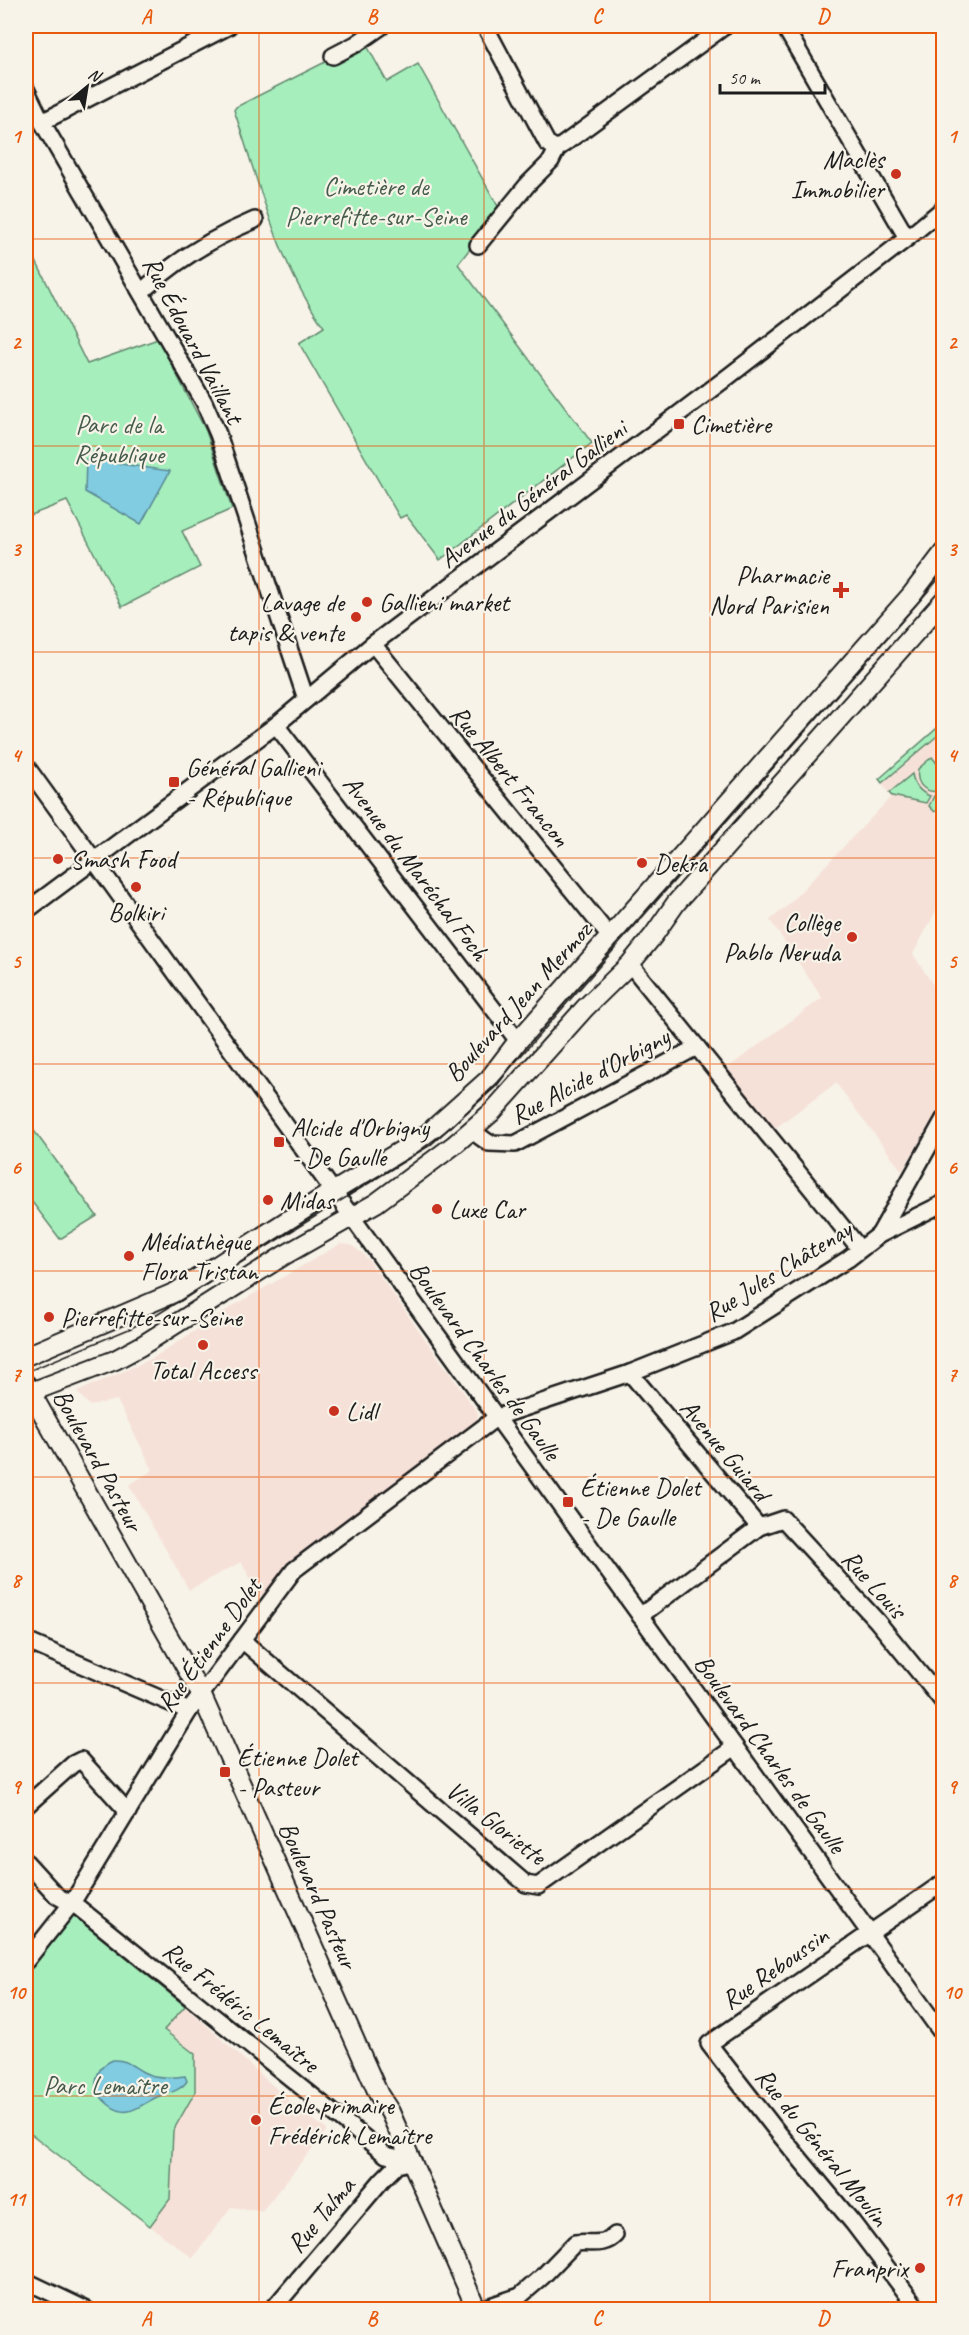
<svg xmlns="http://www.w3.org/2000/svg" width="969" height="2335" font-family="Caveat,sans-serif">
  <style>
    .built { fill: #f6e1d8 }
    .green { fill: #a6efbd; stroke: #61866c; stroke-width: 1.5 }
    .water { fill: #81cce1; stroke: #598692; stroke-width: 1.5 }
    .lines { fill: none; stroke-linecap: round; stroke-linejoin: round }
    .minor-casing { stroke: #1c1c1c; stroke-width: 20 }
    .major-casing { stroke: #1c1c1c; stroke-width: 22 }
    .minor { stroke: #f7f3e8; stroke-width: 15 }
    .major { stroke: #f7f3e8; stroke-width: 18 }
    .tram { stroke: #1c1c1c; stroke-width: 1.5 }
    .grid { fill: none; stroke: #e8590c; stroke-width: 1.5; stroke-opacity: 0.55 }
    .poi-dot { fill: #c8321e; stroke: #f7f3e8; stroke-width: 2 }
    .labels { text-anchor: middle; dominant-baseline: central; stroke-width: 4.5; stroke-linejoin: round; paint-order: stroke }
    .poi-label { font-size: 26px; fill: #1c1c1c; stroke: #f7f3e8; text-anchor: start }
    .park-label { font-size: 26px; fill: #455b4c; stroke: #f7f3e8 }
    .street-label { font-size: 26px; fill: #1c1c1c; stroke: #f7f3e8 }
    .neatline { fill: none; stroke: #e8590c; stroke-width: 2 }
    .grid-label { font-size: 20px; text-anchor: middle; font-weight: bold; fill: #e8590c }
  </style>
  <rect width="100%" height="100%" fill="#f7f3e8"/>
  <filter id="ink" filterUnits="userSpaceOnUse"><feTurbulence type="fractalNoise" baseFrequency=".0167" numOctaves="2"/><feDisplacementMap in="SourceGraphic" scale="12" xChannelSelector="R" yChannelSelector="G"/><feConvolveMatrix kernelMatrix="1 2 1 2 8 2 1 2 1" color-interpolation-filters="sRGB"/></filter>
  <g filter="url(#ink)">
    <g class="built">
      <polygon points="943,723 943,805 935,812 943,823 943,898 913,954 943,1000 943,1102 902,1171 836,1083 774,1129 726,1069 822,998 770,920 785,908 891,797 879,779"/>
      <polygon points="340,1244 351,1245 362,1253 370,1262 478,1413 477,1420 283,1571 262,1598 241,1562 189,1590 129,1485 153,1470 117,1400 90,1406 77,1392 153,1358 233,1306"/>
      <polygon points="185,2006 291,2102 327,2130 262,2211 231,2207 193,2258 150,2226 170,2199 173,2131 195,2092 168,2033 164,2030"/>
    </g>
    <g class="green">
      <path d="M365,42L387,82L418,64L500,210L458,264L592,443L440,560L406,515L400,518L299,343L324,327C278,264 259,183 234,110L236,107Z"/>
      <polygon points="28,245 87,364 158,339 206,431 232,509 182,531 200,567 122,607 67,501 26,517 26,247"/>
      <polygon points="943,723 943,731 882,783 879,779"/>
      <path d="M932,757L943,771V789C928,796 915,786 918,769Z"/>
      <path d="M912,774C914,785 919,792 930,796L926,803L892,796L889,793Z"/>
      <polygon points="943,794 943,805 935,812 929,806 934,796"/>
      <polygon points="26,1120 97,1216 60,1239 26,1194"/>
      <polygon points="73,1915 185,2006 164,2030 195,2054 195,2092 173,2131 170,2199 150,2226 26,2130 26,1973"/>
    </g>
    <g class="water">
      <polygon points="86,459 170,471 141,524 85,492"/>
      <path d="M113,2060C126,2059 132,2066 143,2072C156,2079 171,2078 185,2076L187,2081C180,2092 166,2093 155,2098C146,2102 138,2109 129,2111C116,2114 101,2100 96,2089C95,2076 100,2065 113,2060Z"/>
    </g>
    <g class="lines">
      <defs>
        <g id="minor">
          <polyline points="485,26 547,143 557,149"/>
          <polyline points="784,26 907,238"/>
          <polyline points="333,56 356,44 382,26"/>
          <polyline points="26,89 42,122 204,402 218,434 306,699"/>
          <polyline points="42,122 229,26"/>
          <polyline points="557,149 725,26"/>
          <polyline points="478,245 528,184 551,161 557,149"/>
          <path d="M141,292C174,262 214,237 255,220"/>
          <polyline points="373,644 610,937"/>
          <polyline points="276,725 518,1041"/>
          <polyline points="26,766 944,2036"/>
          <polyline points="26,911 276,725 373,644 729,376 910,236 944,208"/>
          <polyline points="630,964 860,1249"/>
          <polyline points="472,1131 489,1143 515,1144 697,1047"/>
          <polyline points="879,1235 944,1119"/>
          <polyline points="630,1373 759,1527"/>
          <polyline points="640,1616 759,1527 783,1519 877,1621 944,1703"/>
          <polyline points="242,1640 526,1884 538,1886 735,1747"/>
          <polyline points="26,1641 189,1711"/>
          <polyline points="26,1806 73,1764 81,1760 128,1812"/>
          <polyline points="26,1862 57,1896 79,1908 386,2155 413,2161"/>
          <polyline points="26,1961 72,1903 189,1711 294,1570 497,1417 630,1373 733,1332 848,1259 879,1235 944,1203"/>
          <polyline points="26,2281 87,2310"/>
          <polyline points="272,2310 382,2180 397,2165 413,2161"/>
          <path d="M478,2310L520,2296L542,2277L575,2243C590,2241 604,2247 615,2235"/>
          <polyline points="919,2310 853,2223 776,2130 709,2044 944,1882"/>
        </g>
        <g id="major">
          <polyline points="26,1356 176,1292 316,1202 424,1137 489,1079 518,1041 912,594 944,552"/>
          <polyline points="26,1384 201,1694 379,2095 390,2112 477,2310"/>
          <polyline points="26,1394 115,1360 141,1346 283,1256 376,1203 454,1145 492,1112 585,1008 630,964 653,936 676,903 944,600"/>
        </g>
      </defs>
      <use href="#minor" class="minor-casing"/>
      <use href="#major" class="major-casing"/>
      <use href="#minor" class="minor"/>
      <use href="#major" class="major"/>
      <polyline class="tram" points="26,1372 129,1329 155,1316 411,1157 451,1127 498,1082 944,573"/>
    </g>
  </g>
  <path class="grid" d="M259,26V2310M484,26V2310M710,26V2310M26,239H944M26,446H944M26,652H944M26,858H944M26,1064H944M26,1271H944M26,1477H944M26,1683H944M26,1889H944M26,2096H944"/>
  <g class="poi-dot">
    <circle cx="896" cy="174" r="6"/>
    <rect x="673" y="418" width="12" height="12" rx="3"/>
    <path d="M838 581h6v6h6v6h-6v6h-6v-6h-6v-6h6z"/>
    <circle cx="367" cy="602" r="6"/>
    <circle cx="356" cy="617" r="6"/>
    <rect x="168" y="776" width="12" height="12" rx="3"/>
    <circle cx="58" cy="859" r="6"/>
    <circle cx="642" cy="863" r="6"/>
    <circle cx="136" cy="887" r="6"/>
    <circle cx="852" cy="937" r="6"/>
    <rect x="273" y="1136" width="12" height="12" rx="3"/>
    <circle cx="268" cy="1200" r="6"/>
    <circle cx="437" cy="1209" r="6"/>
    <circle cx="129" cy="1256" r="6"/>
    <circle cx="49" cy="1317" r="6"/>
    <circle cx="203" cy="1345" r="6"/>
    <circle cx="334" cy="1411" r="6"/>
    <rect x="562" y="1496" width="12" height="12" rx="3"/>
    <rect x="219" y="1766" width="12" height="12" rx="3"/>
    <circle cx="256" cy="2120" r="6"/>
    <circle cx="920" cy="2268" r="6"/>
  </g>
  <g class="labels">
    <g class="poi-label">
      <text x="884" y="159" text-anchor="end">Maclès<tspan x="884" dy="30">Immobilier</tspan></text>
      <text x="691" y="424">Cimetière</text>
      <text x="829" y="575" text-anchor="end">Pharmacie<tspan x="829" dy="30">Nord Parisien</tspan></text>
      <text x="344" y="602" text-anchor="end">Lavage de<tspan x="344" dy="30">tapis &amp; vente</tspan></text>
      <text x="379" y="602">Gallieni market</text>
      <text x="186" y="767">Général Gallieni<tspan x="186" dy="30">- République</tspan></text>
      <text x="70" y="859">Smash Food</text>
      <text x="654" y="863">Dekra</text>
      <text x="136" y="912" text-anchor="middle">Bolkiri</text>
      <text x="840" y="922" text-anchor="end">Collège<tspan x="840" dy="30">Pablo Neruda</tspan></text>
      <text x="291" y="1127">Alcide d'Orbigny<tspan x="291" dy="30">- De Gaulle</tspan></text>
      <text x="280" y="1200">Midas</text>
      <text x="449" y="1209">Luxe Car</text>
      <text x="141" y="1241">Médiathèque<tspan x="141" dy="30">Flora Tristan</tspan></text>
      <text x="61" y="1317">Pierrefitte-sur-Seine</text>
      <text x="203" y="1370" text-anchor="middle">Total Access</text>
      <text x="346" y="1411">Lidl</text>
      <text x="580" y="1487">Étienne Dolet<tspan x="580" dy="30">- De Gaulle</tspan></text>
      <text x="237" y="1757">Étienne Dolet<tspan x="237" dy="30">- Pasteur</tspan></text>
      <text x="268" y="2105">École primaire<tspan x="268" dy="30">Frédérick Lemaître</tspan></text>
      <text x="908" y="2268" text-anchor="end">Franprix</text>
    </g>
    <g class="park-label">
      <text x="376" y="186">Cimetière de<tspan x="376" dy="30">Pierrefitte-sur-Seine</tspan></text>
      <text x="119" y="424">Parc de la<tspan x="119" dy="30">République</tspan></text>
      <text x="105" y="2085">Parc Lemaître</text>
    </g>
    <g class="street-label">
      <text transform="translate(193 340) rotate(62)">Rue Édouard Vaillant</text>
      <text transform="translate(533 494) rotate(-37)">Avenue du Général Gallieni</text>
      <text transform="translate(510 776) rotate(51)">Rue Albert Francon</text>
      <text transform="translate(416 868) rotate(53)">Avenue du Maréchal Foch</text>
      <text transform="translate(518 1002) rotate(-48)">Boulevard Jean Mermoz</text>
      <text transform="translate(590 1076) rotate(-28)">Rue Alcide d'Orbigny</text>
      <text transform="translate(778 1271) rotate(-32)">Rue Jules Châtenay</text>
      <text transform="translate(485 1361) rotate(54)">Boulevard Charles de Gaulle</text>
      <text transform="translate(725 1450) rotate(50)">Avenue Guiard</text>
      <text transform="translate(98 1460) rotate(61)">Boulevard Pasteur</text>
      <text transform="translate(874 1584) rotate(48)">Rue Louis</text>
      <text transform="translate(209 1645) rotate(-54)">Rue Étienne Dolet</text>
      <text transform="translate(770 1754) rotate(54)">Boulevard Charles de Gaulle</text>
      <text transform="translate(496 1823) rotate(38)">Villa Gloriette</text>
      <text transform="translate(318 1895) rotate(66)">Boulevard Pasteur</text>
      <text transform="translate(775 1968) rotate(-35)">Rue Reboussin</text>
      <text transform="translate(241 2007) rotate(39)">Rue Frédéric Lemaître</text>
      <text transform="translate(822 2147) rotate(51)">Rue du Général Moulin</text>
      <text transform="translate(321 2215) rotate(-50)">Rue Talma</text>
    </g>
  </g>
  <rect width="969" height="2335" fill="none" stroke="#f7f3e8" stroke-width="66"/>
  <g transform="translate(87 87) rotate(30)" stroke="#f7f3e8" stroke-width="4.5" paint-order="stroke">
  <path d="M0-4.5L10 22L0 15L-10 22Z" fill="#1c1c1c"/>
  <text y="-9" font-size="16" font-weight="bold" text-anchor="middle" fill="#1c1c1c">N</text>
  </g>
  <path d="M720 84v9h105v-9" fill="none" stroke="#1c1c1c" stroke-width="3"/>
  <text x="729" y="84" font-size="18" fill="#1c1c1c" stroke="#f7f3e8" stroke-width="4.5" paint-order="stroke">50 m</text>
  <rect x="33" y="33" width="903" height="2269" class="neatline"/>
  <g class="grid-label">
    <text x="146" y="23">A</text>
    <text x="372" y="23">B</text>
    <text x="597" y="23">C</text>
    <text x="823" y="23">D</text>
    <text x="16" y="143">1</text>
    <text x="952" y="143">1</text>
    <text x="16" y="349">2</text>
    <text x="952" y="349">2</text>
    <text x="16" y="556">3</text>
    <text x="952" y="556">3</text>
    <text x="16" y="762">4</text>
    <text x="952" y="762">4</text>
    <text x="16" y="968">5</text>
    <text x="952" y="968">5</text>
    <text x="16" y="1174">6</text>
    <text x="952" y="1174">6</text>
    <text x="16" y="1381">7</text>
    <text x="952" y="1381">7</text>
    <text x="16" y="1587">8</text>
    <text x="952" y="1587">8</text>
    <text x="16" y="1793">9</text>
    <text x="952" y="1793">9</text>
    <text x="16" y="1999">10</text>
    <text x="952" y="1999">10</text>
    <text x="16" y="2206">11</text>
    <text x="952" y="2206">11</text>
    <text x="146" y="2325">A</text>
    <text x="372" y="2325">B</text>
    <text x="597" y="2325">C</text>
    <text x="823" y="2325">D</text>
  </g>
</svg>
